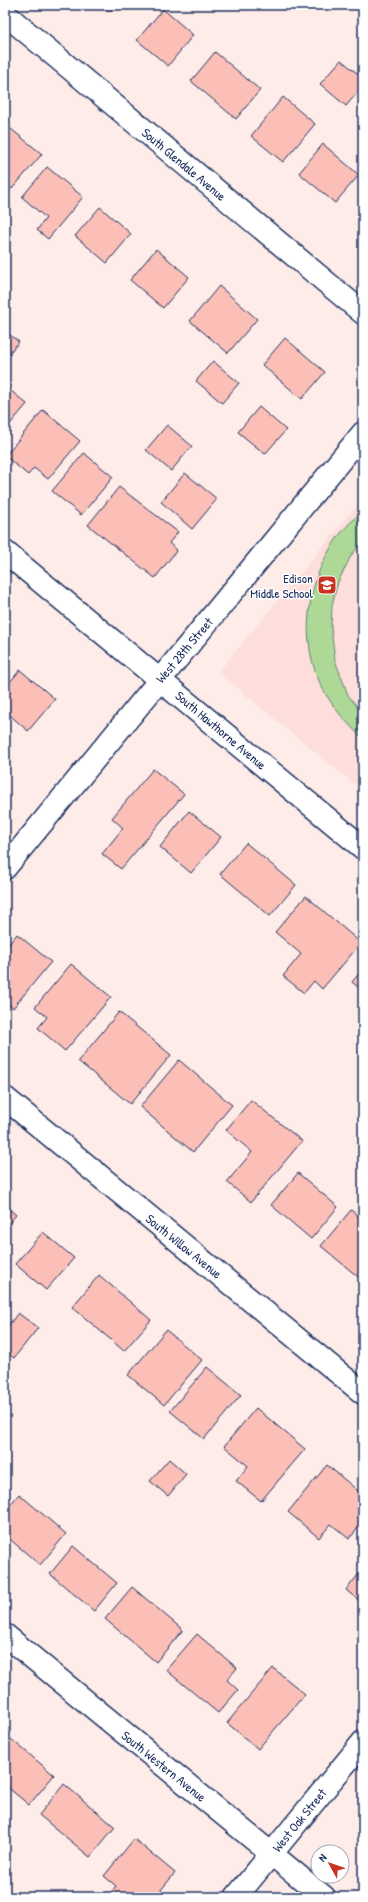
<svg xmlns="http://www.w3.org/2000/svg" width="368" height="1902" font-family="'Patrick Hand',sans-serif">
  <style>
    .built { fill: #fddeda }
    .green { fill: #add896; stroke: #64847a }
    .building { fill: #fbbfb7; stroke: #1b2f5e }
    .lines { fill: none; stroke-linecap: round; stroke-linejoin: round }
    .minor-casing { stroke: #1b2f5e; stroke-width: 25 }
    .tertiary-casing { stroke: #1b2f5e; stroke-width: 25 }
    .minor { stroke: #fff; stroke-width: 22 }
    .tertiary { stroke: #fff; stroke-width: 22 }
    .labels { text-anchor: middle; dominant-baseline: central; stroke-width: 3; stroke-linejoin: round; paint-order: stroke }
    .street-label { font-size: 13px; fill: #1b2f5e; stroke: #fff }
    .poi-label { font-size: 13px; fill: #1b2f5e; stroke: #fff; text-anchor: end }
  </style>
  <rect width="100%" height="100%" fill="#feece9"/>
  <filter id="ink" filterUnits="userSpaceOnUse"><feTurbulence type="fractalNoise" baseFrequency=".025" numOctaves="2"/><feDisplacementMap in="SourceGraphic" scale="8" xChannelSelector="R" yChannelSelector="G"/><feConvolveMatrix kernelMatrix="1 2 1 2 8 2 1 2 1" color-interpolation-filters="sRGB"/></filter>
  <g filter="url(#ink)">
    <polygon class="built" points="363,498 363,791 218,672"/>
    <path class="green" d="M363,511V540L351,556L338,582L332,605L331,628L335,660L348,695L363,714V739C345,721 326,701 317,676C295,619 316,548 363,511Z"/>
    <g class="building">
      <polygon points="101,5 115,5 109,12"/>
      <polygon points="163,9 193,35 168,66 137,40"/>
      <polygon points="215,52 260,90 236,119 191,81"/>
      <polygon points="341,60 363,78 363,86 346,106 320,84"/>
      <polygon points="283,97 315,124 283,162 251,136"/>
      <polygon points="11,129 42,154 12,189 5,183 5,136"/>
      <polygon points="323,144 359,175 335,203 299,173"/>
      <polygon points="47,167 83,197 48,239 37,230 46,218 22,197"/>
      <polygon points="100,207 131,234 107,263 75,236"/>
      <polygon points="156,249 189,277 163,308 130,280"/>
      <polygon points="219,286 257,319 228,353 190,321"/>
      <polygon points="5,331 19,342 5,358"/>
      <polygon points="285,338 325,372 302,399 262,365"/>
      <polygon points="213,361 239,383 222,403 196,381"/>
      <polygon points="5,386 27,404 5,430"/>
      <polygon points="259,407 286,430 265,454 238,432"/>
      <polygon points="43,410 80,441 48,479 34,468 28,475 5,456"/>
      <polygon points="167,425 192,446 171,471 146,450"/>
      <polygon points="84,453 113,477 81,515 52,491"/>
      <polygon points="185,473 217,499 192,529 161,502"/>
      <polygon points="119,487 178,532 169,543 177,550 155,578 88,525"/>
      <polygon points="20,670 55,699 28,731 5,711 5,688"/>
      <polygon points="153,769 184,794 121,869 102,854 123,828 112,818"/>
      <polygon points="189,811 221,837 191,873 160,847"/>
      <polygon points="246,843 296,885 270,916 220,874"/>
      <polygon points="306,896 361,943 322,989 314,981 304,993 283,976 301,954 275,932"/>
      <polygon points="17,934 51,962 13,1008 5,1002 5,949"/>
      <polygon points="71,964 111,997 65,1051 38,1028 47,1017 35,1007"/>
      <polygon points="363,969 363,991 352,982"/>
      <polygon points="119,1012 171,1055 130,1104 78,1061"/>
      <polygon points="179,1060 232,1105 193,1152 140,1107"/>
      <polygon points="251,1100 302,1141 251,1202 227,1182 252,1152 226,1130"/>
      <polygon points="298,1173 338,1207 311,1239 271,1205"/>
      <polygon points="5,1205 16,1215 5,1228"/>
      <polygon points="351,1210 363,1220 363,1281 321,1246"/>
      <polygon points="43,1232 74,1258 46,1290 15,1264"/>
      <polygon points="99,1275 151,1320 124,1351 72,1307"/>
      <polygon points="18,1313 38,1328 14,1358 5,1351 5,1330"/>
      <polygon points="166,1330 202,1360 164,1405 128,1375"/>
      <polygon points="207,1367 241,1395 204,1439 170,1411"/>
      <polygon points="256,1408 305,1449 261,1501 236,1481 248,1466 224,1446"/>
      <polygon points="169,1459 186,1474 168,1496 150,1481"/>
      <polygon points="327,1465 363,1495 363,1522 349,1539 331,1524 319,1538 288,1512"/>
      <polygon points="19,1494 66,1534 40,1565 5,1535 5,1511"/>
      <polygon points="73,1546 117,1583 94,1611 50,1574"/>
      <polygon points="363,1569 363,1604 346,1590"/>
      <polygon points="132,1587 183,1630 156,1662 105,1619"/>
      <polygon points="197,1634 237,1668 227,1680 238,1690 218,1713 166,1670"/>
      <polygon points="273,1668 305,1694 258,1749 227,1723"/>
      <polygon points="5,1734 54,1775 29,1805 5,1785"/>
      <polygon points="64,1784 115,1827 90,1857 39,1815"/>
      <polygon points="134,1839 175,1873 155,1897 107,1897 116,1886 104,1876"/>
    </g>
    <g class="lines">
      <defs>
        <g id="minor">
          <polyline points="5,14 363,313"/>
          <polyline points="5,552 363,848"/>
          <polyline points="5,868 363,433"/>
          <polyline points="5,1098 363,1393"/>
          <polyline points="236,1897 363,1742"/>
        </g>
        <polyline id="tertiary" points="5,1635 324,1897"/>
      </defs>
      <use href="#minor" class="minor-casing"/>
      <use href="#tertiary" class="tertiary-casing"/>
      <use href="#minor" class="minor"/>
      <use href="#tertiary" class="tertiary"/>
    </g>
  </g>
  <defs>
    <symbol id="school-square" viewBox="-11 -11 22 22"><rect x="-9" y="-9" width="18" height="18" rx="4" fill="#c8321e" stroke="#fff"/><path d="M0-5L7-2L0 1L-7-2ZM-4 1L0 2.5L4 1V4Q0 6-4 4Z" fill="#fff"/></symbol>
  </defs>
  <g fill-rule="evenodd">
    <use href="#school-square" x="316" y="574" width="22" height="22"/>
  </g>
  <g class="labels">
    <g class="street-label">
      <text transform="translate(184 164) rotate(40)">South Glendale Avenue</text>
      <text transform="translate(184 650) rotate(-50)">West 28th Street</text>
      <text transform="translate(221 730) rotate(40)">South Hawthorne Avenue</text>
      <text transform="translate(184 1246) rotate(39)">South Willow Avenue</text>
      <text transform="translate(164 1766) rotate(39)">South Western Avenue</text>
      <text transform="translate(299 1820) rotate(-51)">West Oak Street</text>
    </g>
    <g class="poi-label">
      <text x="313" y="578">Edison<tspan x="313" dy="15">Middle School</tspan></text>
    </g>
  </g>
  <rect width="368" height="1902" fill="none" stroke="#fff" stroke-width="20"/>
  <rect x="10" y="10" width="348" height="1882" fill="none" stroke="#1b2f5e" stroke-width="1.5" filter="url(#ink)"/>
  <g transform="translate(330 1864) rotate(310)"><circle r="19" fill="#ffffff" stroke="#a4acbf"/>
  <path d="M0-3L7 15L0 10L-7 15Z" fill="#c8321e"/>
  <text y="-6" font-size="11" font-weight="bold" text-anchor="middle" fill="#1b2f5e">N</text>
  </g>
</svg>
